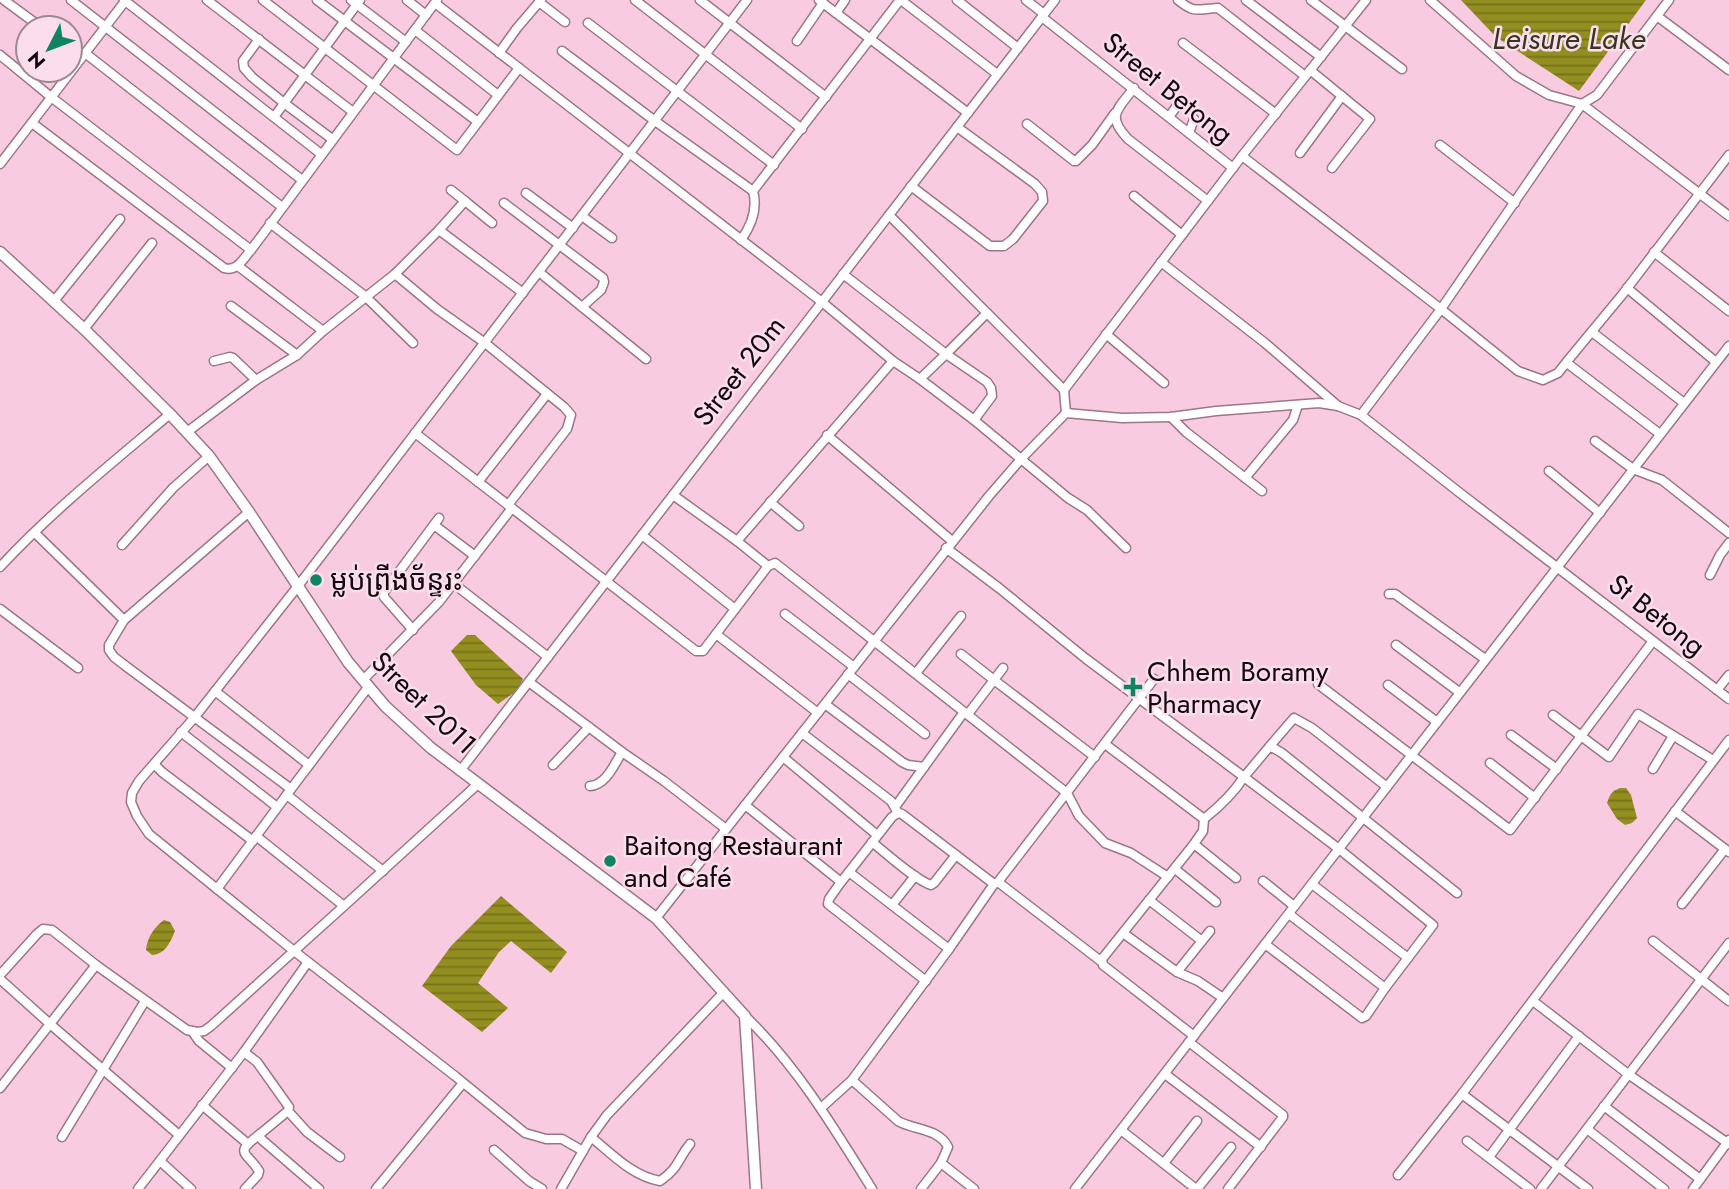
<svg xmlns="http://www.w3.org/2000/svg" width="1729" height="1189" font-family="Jost,'Noto Sans Khmer',sans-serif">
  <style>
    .water { fill: url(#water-rules) }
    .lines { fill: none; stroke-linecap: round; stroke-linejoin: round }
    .minor-casing { stroke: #9d7589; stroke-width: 11 }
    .major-casing { stroke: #9d7589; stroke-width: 13 }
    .minor { stroke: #fff; stroke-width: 8 }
    .major { stroke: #fff; stroke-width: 10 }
    .poi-dot { fill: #0f8462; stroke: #fadeeb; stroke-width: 2.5 }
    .labels { text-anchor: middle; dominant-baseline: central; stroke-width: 5; stroke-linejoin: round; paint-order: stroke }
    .street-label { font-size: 28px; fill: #14070e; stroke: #fadeeb }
    .poi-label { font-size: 28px; fill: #14070e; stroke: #fadeeb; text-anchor: start }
    .water-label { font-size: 30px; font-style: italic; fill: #37361f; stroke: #fadeeb }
  </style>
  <defs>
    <pattern id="water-rules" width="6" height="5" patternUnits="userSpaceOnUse" patternTransform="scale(1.75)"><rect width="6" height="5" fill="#928e20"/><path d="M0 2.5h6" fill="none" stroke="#76721a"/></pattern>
  </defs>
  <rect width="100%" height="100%" fill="#f8cbe1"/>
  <g class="water">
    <polygon points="1461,0 1646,0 1579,91 1496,37"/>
    <polygon points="467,635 475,635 523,679 518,690 498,704 476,685 451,651"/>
    <path d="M1620,788H1626L1631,795L1637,818L1632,823L1625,825L1617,819L1607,803C1610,794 1612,791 1620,788Z"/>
    <polygon points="501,896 567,952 551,973 511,941 499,952 478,983 508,1008 482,1032 422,986 451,946"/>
    <path d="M164,920L170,922L175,931C170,943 165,954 152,955L146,950C147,938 154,927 164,920Z"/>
  </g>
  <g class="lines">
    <defs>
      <g id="minor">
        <polyline points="4,0 42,28"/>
        <polyline points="71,0 302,180"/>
        <polyline points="124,0 321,154"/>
        <polyline points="207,0 353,112"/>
        <polyline points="263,0 457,150 519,68"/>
        <polyline points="317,0 478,122"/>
        <polyline points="351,0 406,42"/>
        <polyline points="407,0 426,15"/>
        <polyline points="635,0 802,129"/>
        <polyline points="700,0 826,97"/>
        <polyline points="819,0 968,113"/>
        <polyline points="901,0 997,74"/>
        <polyline points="957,0 1018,48"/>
        <polyline points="1026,0 1044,14"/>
        <path d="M1178,0C1195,14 1197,9 1218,8L1305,76"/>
        <polyline points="1246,0 1321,57"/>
        <polyline points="1311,0 1402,69"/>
        <polyline points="1430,0 1516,76 1549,95 1582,104 1597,95 1669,0"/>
        <polyline points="539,2 565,22"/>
        <polyline points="435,3 822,302 893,361 920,379 946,354 987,382 991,388 992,396 974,420"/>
        <polyline points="836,13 845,0"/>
        <polyline points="1657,16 1729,70"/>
        <polyline points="1042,17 1233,168"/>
        <polyline points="588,23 774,165"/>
        <polyline points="415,30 498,95"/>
        <polyline points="259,39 243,61 244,68 252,77 284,103 332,139"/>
        <polyline points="797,41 823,3"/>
        <polyline points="1183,43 1276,114"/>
        <polyline points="70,49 81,58"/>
        <polyline points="562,51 655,121 753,191"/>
        <polyline points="85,53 282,207"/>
        <polyline points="499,53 517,28 541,0"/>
        <polyline points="0,55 51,97 251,250"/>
        <polyline points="1310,70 1370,119 1332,168"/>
        <path d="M1134,88C1117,110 1106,116 1128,139L1208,201"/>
        <polyline points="274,117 360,0"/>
        <polyline points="1169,117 1176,107"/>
        <path d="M32,123L224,268C237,272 243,259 251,250L437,0"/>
        <polyline points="1027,124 1074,161 1076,161 1092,145 1115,113"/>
        <polyline points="1189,133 1194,119"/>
        <polyline points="1440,145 1515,203"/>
        <polyline points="1300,153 1342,96"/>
        <polyline points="1242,156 1441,309 1518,371 1543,380 1558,373 1569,359 1622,295 1729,155"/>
        <polyline points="0,164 126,0"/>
        <polyline points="911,186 990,246 1004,246 1013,239 1043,201 1042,192 1035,184 957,127"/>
        <polyline points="451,190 465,201"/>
        <polyline points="526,193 573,228"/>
        <polyline points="1134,196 1182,235"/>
        <polyline points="504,203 603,278 604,282 601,290 582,307"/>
        <polyline points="889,215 1064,390 1066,413"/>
        <polyline points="582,216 612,238"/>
        <polyline points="270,223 365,296 413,343"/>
        <polyline points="439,230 523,293"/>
        <path d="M741,240C751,226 758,209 753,191L900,0"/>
        <polyline points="1654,252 1729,311"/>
        <polyline points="1161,262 1265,343 1338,406"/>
        <polyline points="238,266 323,331"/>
        <polyline points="539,272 646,359"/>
        <polyline points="395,274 437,309 485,343 564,407 571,415 567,429 508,505 415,433"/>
        <polyline points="843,274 946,354 987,313"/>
        <polyline points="1627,288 1716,362"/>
        <polyline points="54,301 120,219"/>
        <polyline points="231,306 297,355"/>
        <polyline points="84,329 152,243"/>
        <polyline points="1592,332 1684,403"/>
        <polyline points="1106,334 1164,383"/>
        <polyline points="214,361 230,357 233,358 256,380"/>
        <polyline points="1567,363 1660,434"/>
        <polyline points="920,379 974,420 1068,498 1087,510 1126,548"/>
        <polyline points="1064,390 1242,156 1366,0"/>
        <polyline points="1361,415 1441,309 1582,104 1729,216"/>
        <polyline points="1171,417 1186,432 1262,491"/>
        <polyline points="187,432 256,380 297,355 323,331 395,274 439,230 465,201 492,223"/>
        <polyline points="827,435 952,541"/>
        <polyline points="1595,441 1633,469 1662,480 1729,533"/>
        <polyline points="1549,471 1600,513"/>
        <polyline points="1245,478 1293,420 1298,405"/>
        <polyline points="478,482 547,394"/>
        <polyline points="673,495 737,541 768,566"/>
        <polyline points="770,502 799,526"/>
        <polyline points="508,505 696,651 703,651 768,566 775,563 1067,793 1079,816 1105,843 1131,853 1168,877"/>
        <polyline points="434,525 475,556"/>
        <polyline points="35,533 124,620"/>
        <polyline points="642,535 735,609"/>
        <polyline points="737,541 893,361"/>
        <polyline points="122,545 173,488 209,456"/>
        <path d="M946,548L999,588L1085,658L1244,777C1233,794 1219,807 1204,819"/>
        <path d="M0,567C52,511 112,463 170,414"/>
        <polyline points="1710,575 1720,555 1729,543"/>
        <polyline points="454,584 548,657"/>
        <polyline points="1389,594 1395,594 1485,659"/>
        <polyline points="0,609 78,668"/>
        <polyline points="785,614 854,667"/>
        <polyline points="413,630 384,597 384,592 439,518"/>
        <polyline points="716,634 818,713"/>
        <polyline points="1396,645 1459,692"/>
        <polyline points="961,654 994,680 1095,757"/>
        <polyline points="916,673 961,616"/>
        <polyline points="848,674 925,734"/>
        <polyline points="364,679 439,602 512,508"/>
        <path d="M529,682L622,752C614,765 606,785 590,786"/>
        <polyline points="1318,684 1510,830 1653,641"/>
        <polyline points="1388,685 1437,722"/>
        <polyline points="1717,690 1729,675"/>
        <polyline points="215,691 309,765"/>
        <polyline points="825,704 902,762 908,765 924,767"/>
        <polyline points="968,714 1003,668"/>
        <polyline points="1553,715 1609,757 1638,714 1713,760"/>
        <polyline points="181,732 277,807"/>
        <polyline points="802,733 891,801 898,813"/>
        <polyline points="1511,735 1557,769"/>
        <polyline points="1105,744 1204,819"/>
        <polyline points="1270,746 1294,718 1312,728 1387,787"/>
        <polyline points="622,752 664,781 726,829"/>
        <polyline points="783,757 877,835"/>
        <polyline points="1490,763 1535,798"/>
        <polyline points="154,764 162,772 253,841"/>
        <polyline points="553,765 589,727"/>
        <polyline points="1653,769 1673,736"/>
        <polyline points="460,771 1055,0"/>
        <polyline points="291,789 369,686"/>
        <polyline points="287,795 383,871"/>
        <polyline points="745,805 841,882 849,872 949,949"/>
        <polyline points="895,807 964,712"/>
        <polyline points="1675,811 1729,852"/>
        <polyline points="256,836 344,906 478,784"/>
        <path d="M872,842C887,854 914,879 931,885L934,883L956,855"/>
        <polyline points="1194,844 1236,878"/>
        <polyline points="1175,869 1216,902"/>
        <polyline points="849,872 892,817 898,813 902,814 994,884"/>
        <polyline points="1263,881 1294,906"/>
        <polyline points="841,882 829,899 828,904 926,981"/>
        <polyline points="998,882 1102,962"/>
        <polyline points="1312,884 1408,958"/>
        <polyline points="217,889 291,789 127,667 114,657 109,650 109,645 124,620 249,512"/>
        <polyline points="1149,900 1202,941"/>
        <polyline points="1682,904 1725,849"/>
        <polyline points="892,905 915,876"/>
        <polyline points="1289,914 1385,988"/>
        <polyline points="656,918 989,496 1021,459 1066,413 1122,418 1171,417 1216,411 1319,403 1338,406 1361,415 1460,493 1729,699"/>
        <polyline points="1123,933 1177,972 1198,981 1223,998"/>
        <polyline points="1653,941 1729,1001"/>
        <polyline points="1265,944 1362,1018 1366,1016 1385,988 1433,925 1339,849 1244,777 1270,746 1282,753 1457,893"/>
        <polyline points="1177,972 1210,931"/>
        <polyline points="0,975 37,934 43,929 52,930 96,965 187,1030 197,1032 204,1031 211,1026 344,906"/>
        <polyline points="0,979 50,1024 179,1135"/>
        <polyline points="1533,1001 1628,1074 1729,1144"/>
        <path d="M745,1016C797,1066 834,1128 872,1189"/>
        <polyline points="192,1031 199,1041 232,1068"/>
        <polyline points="1194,1036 1103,965 1102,959 1194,844 1203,831 1204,819"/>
        <polyline points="1189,1042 1283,1115 1283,1117 1228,1189"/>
        <polyline points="244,1052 257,1062 289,1107 288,1111 260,1134 261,1139 319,1189"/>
        <polyline points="1165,1074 1261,1147"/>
        <path d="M852,1080L898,1121C913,1130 939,1128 948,1147L941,1163L921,1189"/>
        <polyline points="0,1088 96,965"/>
        <polyline points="1462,1094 1729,740"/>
        <polyline points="202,1105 248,1144"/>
        <polyline points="1604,1106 1700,1179"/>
        <polyline points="821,1108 852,1080 949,949 994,884 998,882 1154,679"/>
        <polyline points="288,1111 307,1132 340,1157"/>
        <polyline points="1587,1129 1664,1189"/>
        <polyline points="1121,1130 1196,1189"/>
        <polyline points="62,1137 145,1001"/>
        <path d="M591,1137C612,1154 632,1176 660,1181C679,1168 677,1160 690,1144"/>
        <polyline points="1467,1141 1530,1189"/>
        <polyline points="494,1150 529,1181 542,1189"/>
        <polyline points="583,1151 562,1139 546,1139 525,1133 455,1076 294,951 149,834 137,816 131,802 132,793 139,781 194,718 298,586 747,0"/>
        <polyline points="1489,1157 1579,1036"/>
        <polyline points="160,1161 191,1189"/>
        <polyline points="941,1163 974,1189"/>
        <polyline points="1164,1163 1197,1121"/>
        <polyline points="1398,1175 1462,1094 1588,1189"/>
        <polyline points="138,1189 244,1052 308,962"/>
        <path d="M245,1189L258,1175L259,1171C245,1150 234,1154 260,1134"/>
        <polyline points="376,1189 463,1083"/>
        <polyline points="561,1189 591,1137 607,1115 724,992"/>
        <polyline points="1075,1189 1729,346"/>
        <polyline points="1197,1189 1231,1147"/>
        <polyline points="1541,1189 1729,943"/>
        <polyline points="1693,1189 1729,1140"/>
      </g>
      <polyline id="major" points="0,252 84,329 170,414 209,456 249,512 348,662 385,706 431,748 656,918 745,1016 756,1189"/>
    </defs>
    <use href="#minor" class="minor-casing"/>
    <use href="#major" class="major-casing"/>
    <use href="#minor" class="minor"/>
    <use href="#major" class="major"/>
  </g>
  <g class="poi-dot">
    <circle cx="316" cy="580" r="7"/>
    <path d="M1129.5 676.5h7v7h7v7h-7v7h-7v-7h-7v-7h7z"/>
    <circle cx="610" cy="861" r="7"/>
  </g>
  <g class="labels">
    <g class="street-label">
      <text transform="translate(1168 88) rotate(39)">Street Betong</text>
      <text transform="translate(739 371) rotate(-52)">Street 20m</text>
      <text transform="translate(1657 615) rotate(38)">St Betong</text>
      <text transform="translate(424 703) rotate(44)">Street 2011</text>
    </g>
    <g class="poi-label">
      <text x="330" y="580">ម្លប់ព្រីងច័ន្ទរះ</text>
      <text x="1147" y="671">Chhem Boramy<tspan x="1147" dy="32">Pharmacy</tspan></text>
      <text x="624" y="845">Baitong Restaurant<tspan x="624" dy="32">and Café</tspan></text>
    </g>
    <g class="water-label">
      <text x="1569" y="38">Leisure Lake</text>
    </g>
  </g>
  <g transform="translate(49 49) rotate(228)"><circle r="33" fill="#fadeeb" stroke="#9e8893" stroke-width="2"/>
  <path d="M0-5L12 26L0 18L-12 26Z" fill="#0f8462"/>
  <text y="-10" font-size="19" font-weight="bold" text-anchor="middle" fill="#14070e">N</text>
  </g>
</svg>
